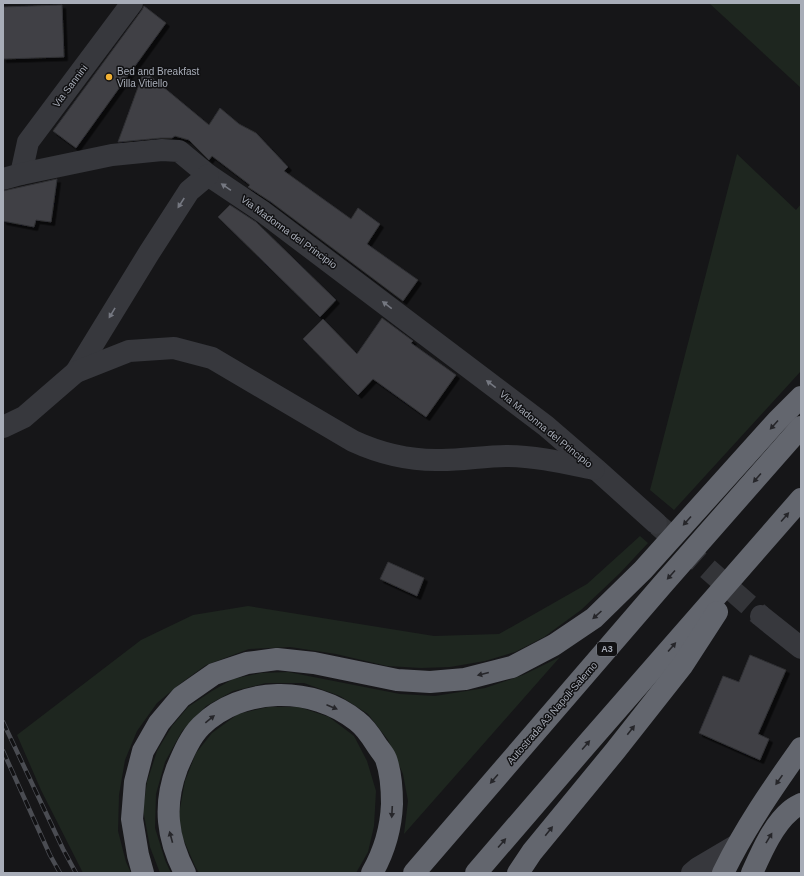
<svg xmlns="http://www.w3.org/2000/svg" width="804" height="876" font-family="Arial,sans-serif">
  <style>
    .green { fill: #1e261f }
    .building { fill: #404145; stroke: #303034; filter: url(#shadow) }
    .lines { fill: none; stroke-linecap: round; stroke-linejoin: round }
    .minor-tunnel { stroke: #333438; stroke-width: 22; stroke-dasharray: 22 11; stroke-linecap: butt }
    .minor { stroke: #37383d; stroke-width: 22 }
    .highway { stroke: #63666e; stroke-width: 22 }
    .rail-casing { stroke: #4a4c52; stroke-width: 4.5 }
    .rail { stroke: #111113; stroke-width: 3; stroke-dasharray: 9; stroke-linecap: butt }
    .oneway { fill: #757881 }
    .oneway2 { fill: #26262a }
    .poi-dot { fill: #f2b134; stroke: #111113; stroke-width: 1.5 }
    .labels { text-anchor: middle; dominant-baseline: central; stroke-width: 3; stroke-linejoin: round; paint-order: stroke }
    .shield { fill: #111113; stroke: #7b7e86; stroke-width: 1 }
    .shield-label { font-size: 9px; font-weight: bold; fill: #a8adb8 }
    .poi-label { font-size: 10px; fill: #a8adb8; stroke: #111113; text-anchor: start }
    .street-label { font-size: 10px; fill: #a8adb8; stroke: #111113 }
  </style>
  <defs>
    <filter id="shadow"><feDropShadow dx="3.5" dy="3.5" stdDeviation="0" flood-color="#0009"/></filter>
  </defs>
  <rect width="100%" height="100%" fill="#161618"/>
  <g class="green">
    <polygon points="709,3 801,3 801,88"/>
    <polygon points="737,154 796,210 801,204 801,371 674,510 650,490"/>
    <polygon points="640,536 648,543 620,573 581,610 544,637 515,652 485,661 450,667 421,668 387,666 336,654 290,647 249,649 206,665 181,683 157,703 137,731 125,760 119,795 118,831 126,862 131,873 83,873 41,790 17,735 141,640 193,615 248,606 434,636 499,634 587,584"/>
    <polygon points="560,657 404,834 408,801 403,774 388,740 368,714 340,696 304,683 266,683 233,691 206,706 182,731 165,762 156,794 155,828 165,860 171,873 160,873 150,847 143,810 147,782 157,751 172,726 188,707 212,691 233,679 261,673 288,672 400,694 435,696 485,688 523,675"/>
    <polygon points="268,707 299,707 329,717 354,736 367,761 376,791 374,826 368,852 356,873 199,873 195,866 182,836 179,814 185,781 196,753 212,733 238,714"/>
  </g>
  <g class="building">
    <polygon points="62,5 64,57 3,59 3,7"/>
    <polygon points="144,6 166,23 76,148 53,131 142,10"/>
    <polygon points="144,71 209,125 220,108 239,124 256,133 288,167 284,171 351,219 358,208 380,224 367,244 418,280 403,301 271,202 248,187 250,185 212,156 209,160 189,140 175,136 172,138 161,138 118,142"/>
    <polygon points="57,179 51,222 36,220 34,227 3,221 3,191"/>
    <polygon points="230,205 256,222 336,300 320,317 218,217"/>
    <polygon points="382,318 413,341 411,343 456,375 426,417 373,379 358,395 303,339 323,319 357,354"/>
    <polygon points="388,562 424,578 417,596 380,579"/>
    <polygon points="750,655 786,670 758,734 769,739 760,760 699,733 723,676 739,682"/>
  </g>
  <g class="lines">
    <polyline class="minor-tunnel" points="658,525 761,616"/>
    <g class="minor">
      <polyline points="21,174 28,142 132,3"/>
      <polyline points="3,179 21,174 112,155 162,150 179,151 208,175 263,212 546,426 597,470 656,523"/>
      <polyline points="76,372 149,253 189,191 208,175"/>
      <path d="M3,427L24,417L76,372L129,351L174,348L212,358L353,441C379,453 407,460 436,460C459,461 483,456 506,456C536,456 565,463 594,469"/>
      <polyline points="761,616 801,648"/>
      <polyline points="692,873 698,868 737,845"/>
    </g>
    <g class="highway">
      <polyline points="143,873 138,855 132,819 135,782 143,751 159,723 181,697 214,674 247,663 277,659 314,663 397,680 430,682 465,679 512,667 554,645 594,618 643,570 777,421 801,397"/>
      <path d="M185,873C167,838 163,805 177,768C183,754 190,737 201,726C242,686 312,685 357,721C365,727 371,736 376,744C379,749 384,754 386,759C391,773 392,790 392,804C391,828 384,852 372,873"/>
      <polyline points="414,873 663,584 801,427"/>
      <polyline points="476,873 587,744 801,499"/>
      <polyline points="518,873 532,852 615,751 682,666 717,612"/>
      <path d="M723,873C745,828 772,789 801,748"/>
      <path d="M752,873C761,853 773,825 790,811C793,808 797,806 801,804"/>
    </g>
    <defs>
      <g id="rail">
        <polyline points="3,722 63,849 76,873"/>
        <polyline points="3,751 50,855 60,873"/>
      </g>
    </defs>
    <use href="#rail" class="rail-casing"/>
    <use href="#rail" class="rail"/>
  </g>
  <defs><path id="oneway-solid" d="M-6-.8H1V-3.2L6.5 0L1 3.2V.8H-6Z"/></defs>
  <g class="oneway">
    <use href="#oneway-solid" transform="translate(226 187) rotate(-146)"/>
    <use href="#oneway-solid" transform="translate(181 203) rotate(123)"/>
    <use href="#oneway-solid" transform="translate(387 305) rotate(-143)"/>
    <use href="#oneway-solid" transform="translate(112 313) rotate(121)"/>
    <use href="#oneway-solid" transform="translate(491 384) rotate(-143)"/>
  </g>
  <g class="oneway2">
    <use href="#oneway-solid" transform="translate(774 425) rotate(132)"/>
    <use href="#oneway-solid" transform="translate(757 478) rotate(131)"/>
    <use href="#oneway-solid" transform="translate(785 517) rotate(-49)"/>
    <use href="#oneway-solid" transform="translate(687 521) rotate(132)"/>
    <use href="#oneway-solid" transform="translate(671 575) rotate(132)"/>
    <use href="#oneway-solid" transform="translate(597 615) rotate(138)"/>
    <use href="#oneway-solid" transform="translate(672 647) rotate(-49)"/>
    <use href="#oneway-solid" transform="translate(483 674) rotate(166)"/>
    <use href="#oneway-solid" transform="translate(332 707) rotate(23)"/>
    <use href="#oneway-solid" transform="translate(210 719) rotate(-39)"/>
    <use href="#oneway-solid" transform="translate(631 730) rotate(-52)"/>
    <use href="#oneway-solid" transform="translate(586 745) rotate(-49)"/>
    <use href="#oneway-solid" transform="translate(494 779) rotate(131)"/>
    <use href="#oneway-solid" transform="translate(779 780) rotate(125)"/>
    <use href="#oneway-solid" transform="translate(392 812) rotate(93)"/>
    <use href="#oneway-solid" transform="translate(549 831) rotate(-51)"/>
    <use href="#oneway-solid" transform="translate(171 837) rotate(-105)"/>
    <use href="#oneway-solid" transform="translate(769 838) rotate(-59)"/>
    <use href="#oneway-solid" transform="translate(502 843) rotate(-49)"/>
  </g>
  <circle class="poi-dot" cx="109" cy="77" r="4"/>
  <g class="labels">
    <rect class="shield" x="597" y="642" width="20" height="14" rx="3"/>
    <g class="shield-label">
      <text x="607" y="649">A3</text>
    </g>
    <g class="poi-label">
      <text x="117" y="71">Bed and Breakfast<tspan x="117" dy="12">Villa Vitiello</tspan></text>
    </g>
    <g class="street-label">
      <text transform="translate(70 86) rotate(-53)">Via Sannini</text>
      <text transform="translate(289 232) rotate(36)">Via Madonna del Principio</text>
      <text transform="translate(546 429) rotate(39)">Via Madonna del Principio</text>
      <text transform="translate(552 713) rotate(-49)">Autostrada A3 Napoli-Salerno</text>
    </g>
  </g>
  <rect width="804" height="876" fill="none" stroke="#a8adb8" stroke-width="8"/>
</svg>
